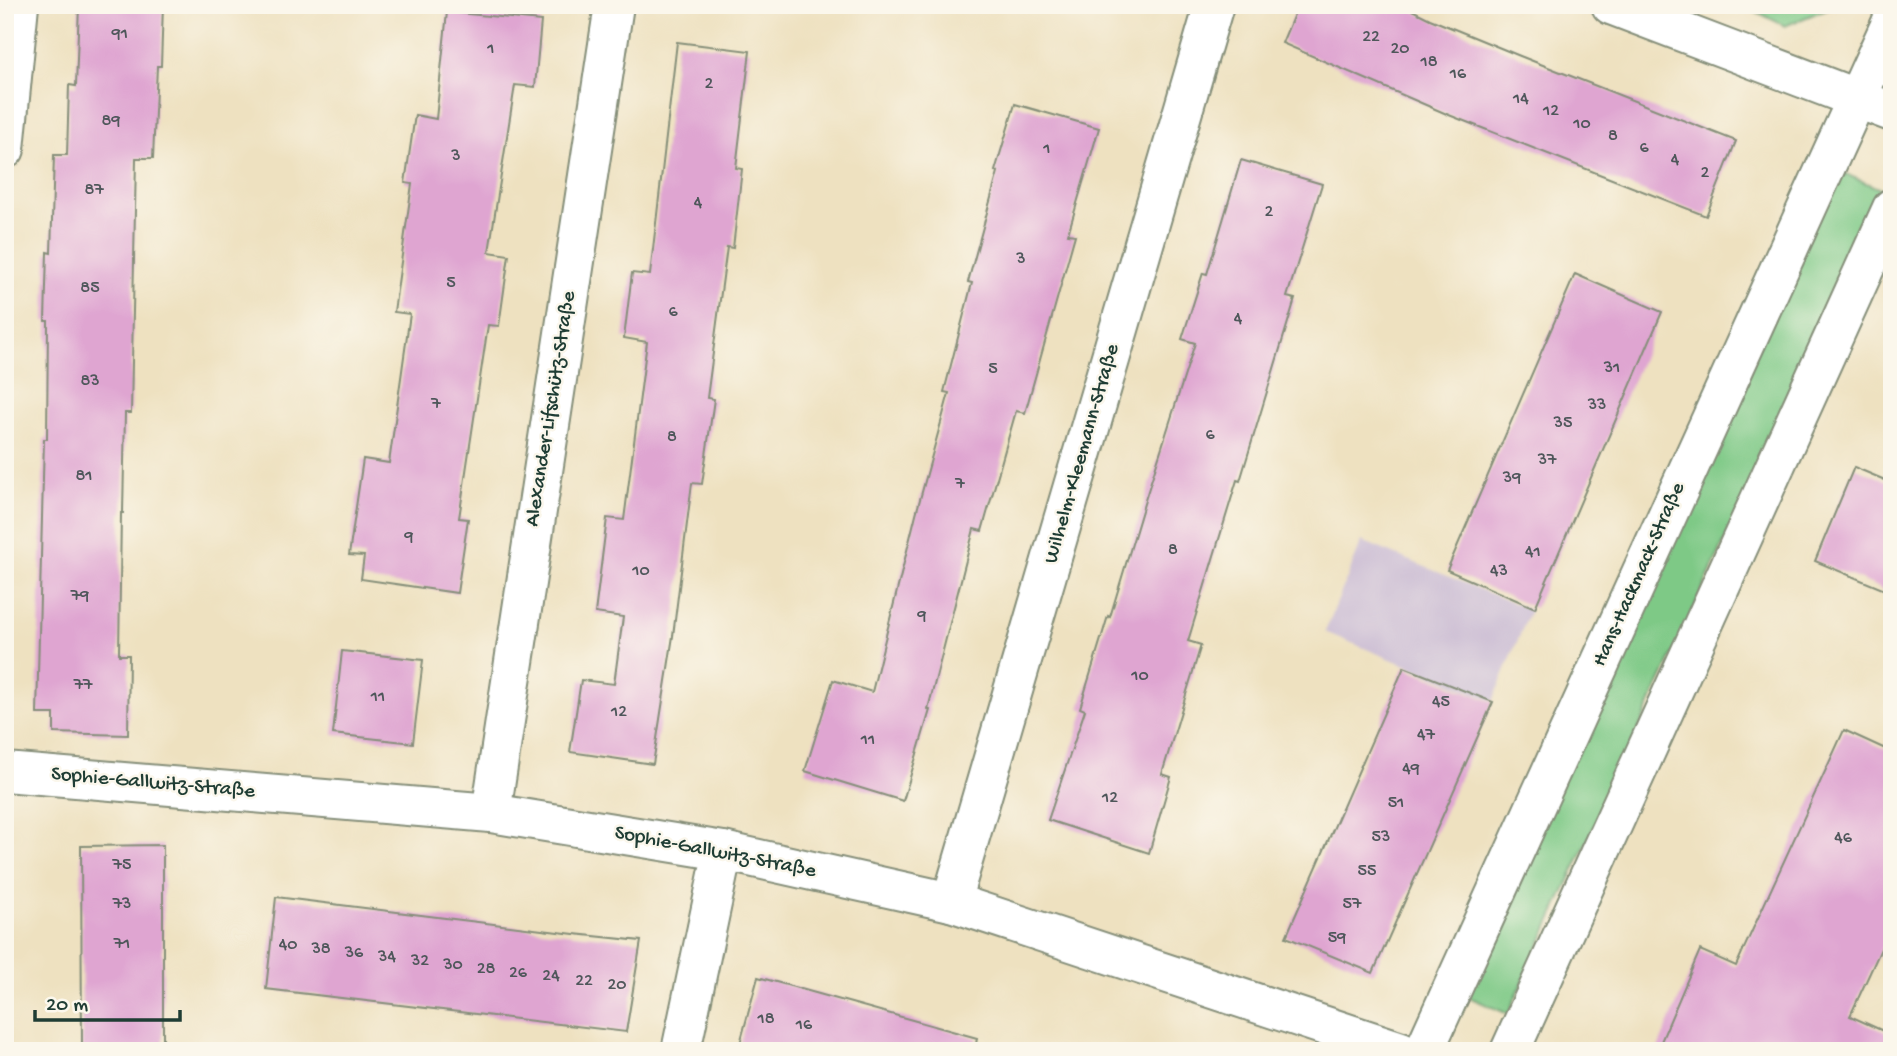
<svg xmlns="http://www.w3.org/2000/svg" width="1897" height="1056" font-family="'Gochi Hand',sans-serif">
  <style>
    .industrial { fill: #ccbed4 }
    .green { fill: #7ec986; stroke: #4e835d; stroke-width: 2 }
    .building { fill: #dfa5d1 }
    .lines { fill: none; stroke-linecap: round; stroke-linejoin: round }
    .minor-casing { stroke: #868f7a; stroke-width: 42 }
    .minor { stroke: #fff; stroke-width: 38 }
    .labels { text-anchor: middle; dominant-baseline: central; stroke-width: 5; stroke-linejoin: round; paint-order: stroke }
    .number-label { font-size: 18px; fill: #4f575b }
    .street-label { font-size: 21px; fill: #1f3d34; stroke: #fbf7ec }
  </style>
  <rect width="100%" height="100%" fill="#fbf7ec"/>
  <filter id="ink" filterUnits="userSpaceOnUse"><feTurbulence type="fractalNoise" baseFrequency=".0143" numOctaves="2"/><feDisplacementMap in="SourceGraphic" scale="14" xChannelSelector="R" yChannelSelector="G"/><feConvolveMatrix kernelMatrix="1 2 1 2 8 2 1 2 1" color-interpolation-filters="sRGB"/></filter>
  <filter id="wash" filterUnits="userSpaceOnUse"><feTurbulence type="fractalNoise" baseFrequency=".00686" numOctaves="4" result="noise"/><feDisplacementMap in="SourceGraphic" scale="28" xChannelSelector="R" yChannelSelector="G"/><feGaussianBlur stdDeviation="1.57" result="paint"/><feColorMatrix in="noise" values="0 0 0 0 0 0 0 0 0 0 0 0 0 0 0 0 0 1.4 0 .05"/><feComposite in="paint" operator="in"/></filter>
  <g filter="url(#wash)">
    <rect width="100%" height="100%" fill="#eee1c0"/>
    <polygon class="industrial" points="1362,541 1530,610 1493,701 1325,632"/>
    <g class="green">
      <polygon points="1743,5 1836,5 1785,26"/>
      <polygon points="1838,171 1885,191 1508,1014 1464,995"/>
    </g>
    <g id="blocks">
      <g class="building">
        <polygon points="79,5 163,5 161,66 157,66 153,158 136,158 131,413 125,413 123,513 121,513 119,655 129,655 128,735 54,733 54,714 37,714 44,439 47,439 48,321 45,321 47,252 51,253 54,155 67,155 69,85 76,86"/>
        <polygon points="1298,5 1402,5 1430,19 1520,56 1736,141 1706,216 1449,115 1282,43"/>
        <polygon points="447,12 541,21 535,87 515,85 489,252 509,255 499,326 488,325 459,518 468,519 457,593 361,579 364,556 349,555 363,459 389,463 410,314 394,312 412,184 405,183 415,115 436,119"/>
        <polygon points="677,42 750,51 736,168 742,169 733,248 727,247 707,398 714,399 702,484 692,483 673,636 653,764 570,752 581,680 614,684 623,617 595,613 607,518 624,520 647,342 624,338 632,273 650,275"/>
        <polygon points="1015,104 1099,128 1068,234 1075,235 1025,413 1016,411 982,531 974,529 928,709 930,710 903,801 805,771 833,680 872,692 916,514 949,393 944,392 972,283 968,282 998,172 995,171"/>
        <polygon points="1241,160 1322,184 1287,297 1295,299 1240,481 1237,480 1188,641 1201,645 1162,774 1171,777 1149,853 1048,820 1085,710 1080,708 1108,616 1110,617 1146,497 1195,343 1182,339 1203,273 1207,274"/>
        <polygon points="1575,274 1662,312 1535,608 1447,570"/>
        <polygon points="1854,467 1892,483 1892,593 1815,561"/>
        <polygon points="342,651 423,660 413,743 333,734"/>
        <polygon points="1404,667 1493,702 1373,973 1286,937"/>
        <polygon points="1844,730 1892,752 1892,925 1850,1016 1892,1035 1892,1051 1657,1051 1700,950 1736,966"/>
        <polygon points="163,845 163,1051 82,1051 81,846"/>
        <polygon points="276,897 574,934 641,941 626,1032 266,989"/>
        <polygon points="758,977 977,1038 975,1051 738,1051"/>
      </g>
    </g>
  </g>
  <g filter="url(#ink)">
    <use href="#blocks" fill-opacity="0" stroke="#868f7a" stroke-width="2"/>
    <g class="lines">
      <defs>
        <g id="minor">
          <polyline points="1611,5 1892,112"/>
          <polyline points="5,149 19,5"/>
          <polyline points="5,772 491,813 723,851 951,902 1401,1051"/>
          <polyline points="491,813 614,5"/>
          <polyline points="951,902 1214,5"/>
          <polyline points="681,1051 723,851"/>
          <polyline points="1424,1051 1892,21"/>
          <polyline points="1510,1051 1892,208"/>
        </g>
      </defs>
      <use href="#minor" class="minor-casing"/>
      <use href="#minor" class="minor"/>
    </g>
  </g>
  <g class="labels">
    <g class="number-label">
      <text x="120" y="34">91</text>
      <text x="1371" y="37">22</text>
      <text x="491" y="49">1</text>
      <text x="1400" y="49">20</text>
      <text x="1429" y="62">18</text>
      <text x="1458" y="74">16</text>
      <text x="709" y="84">2</text>
      <text x="1521" y="99">14</text>
      <text x="1551" y="111">12</text>
      <text x="111" y="121">89</text>
      <text x="1582" y="124">10</text>
      <text x="1613" y="136">8</text>
      <text x="1644" y="148">6</text>
      <text x="1047" y="149">1</text>
      <text x="456" y="156">3</text>
      <text x="1675" y="160">4</text>
      <text x="1705" y="173">2</text>
      <text x="94" y="190">87</text>
      <text x="698" y="203">4</text>
      <text x="1269" y="212">2</text>
      <text x="1021" y="259">3</text>
      <text x="451" y="283">5</text>
      <text x="90" y="288">85</text>
      <text x="673" y="312">6</text>
      <text x="1238" y="319">4</text>
      <text x="1612" y="368">31</text>
      <text x="993" y="369">5</text>
      <text x="90" y="381">83</text>
      <text x="436" y="404">7</text>
      <text x="1597" y="405">33</text>
      <text x="1563" y="423">35</text>
      <text x="1210" y="435">6</text>
      <text x="672" y="437">8</text>
      <text x="1547" y="460">37</text>
      <text x="84" y="476">81</text>
      <text x="1512" y="478">39</text>
      <text x="960" y="484">7</text>
      <text x="409" y="537">9</text>
      <text x="1173" y="550">8</text>
      <text x="1533" y="552">41</text>
      <text x="641" y="571">10</text>
      <text x="1499" y="571">43</text>
      <text x="80" y="596">79</text>
      <text x="922" y="616">9</text>
      <text x="1140" y="676">10</text>
      <text x="83" y="685">77</text>
      <text x="378" y="697">11</text>
      <text x="1441" y="702">45</text>
      <text x="619" y="712">12</text>
      <text x="1426" y="735">47</text>
      <text x="868" y="740">11</text>
      <text x="1411" y="769">49</text>
      <text x="1110" y="798">12</text>
      <text x="1396" y="803">51</text>
      <text x="1381" y="837">53</text>
      <text x="1843" y="838">46</text>
      <text x="122" y="865">75</text>
      <text x="1367" y="871">55</text>
      <text x="122" y="904">73</text>
      <text x="1352" y="904">57</text>
      <text x="1337" y="938">59</text>
      <text x="122" y="944">71</text>
      <text x="288" y="945">40</text>
      <text x="321" y="949">38</text>
      <text x="354" y="953">36</text>
      <text x="387" y="957">34</text>
      <text x="420" y="961">32</text>
      <text x="453" y="965">30</text>
      <text x="486" y="969">28</text>
      <text x="518" y="973">26</text>
      <text x="551" y="976">24</text>
      <text x="584" y="981">22</text>
      <text x="617" y="985">20</text>
      <text x="766" y="1019">18</text>
      <text x="804" y="1025">16</text>
    </g>
    <g class="street-label">
      <text transform="translate(552 409) rotate(-81)">Alexander-Lifschütz-Straße</text>
      <text transform="translate(1083 454) rotate(-74)">Wilhelm-Kleemann-Straße</text>
      <text transform="translate(1640 575) rotate(-66)">Hans-Hackmack-Straße</text>
      <text transform="translate(153 784) rotate(5)">Sophie-Gallwitz-Straße</text>
      <text transform="translate(715 853) rotate(11)">Sophie-Gallwitz-Straße</text>
    </g>
  </g>
  <rect width="1897" height="1056" fill="none" stroke="#fbf7ec" stroke-width="28"/>
  <path d="M35 1010v10h145v-10" fill="none" stroke="#1f3d34" stroke-width="3.5"/>
  <text x="46" y="1010" font-size="21" fill="#1f3d34" stroke="#fbf7ec" stroke-width="5" paint-order="stroke">20 m</text>
</svg>
